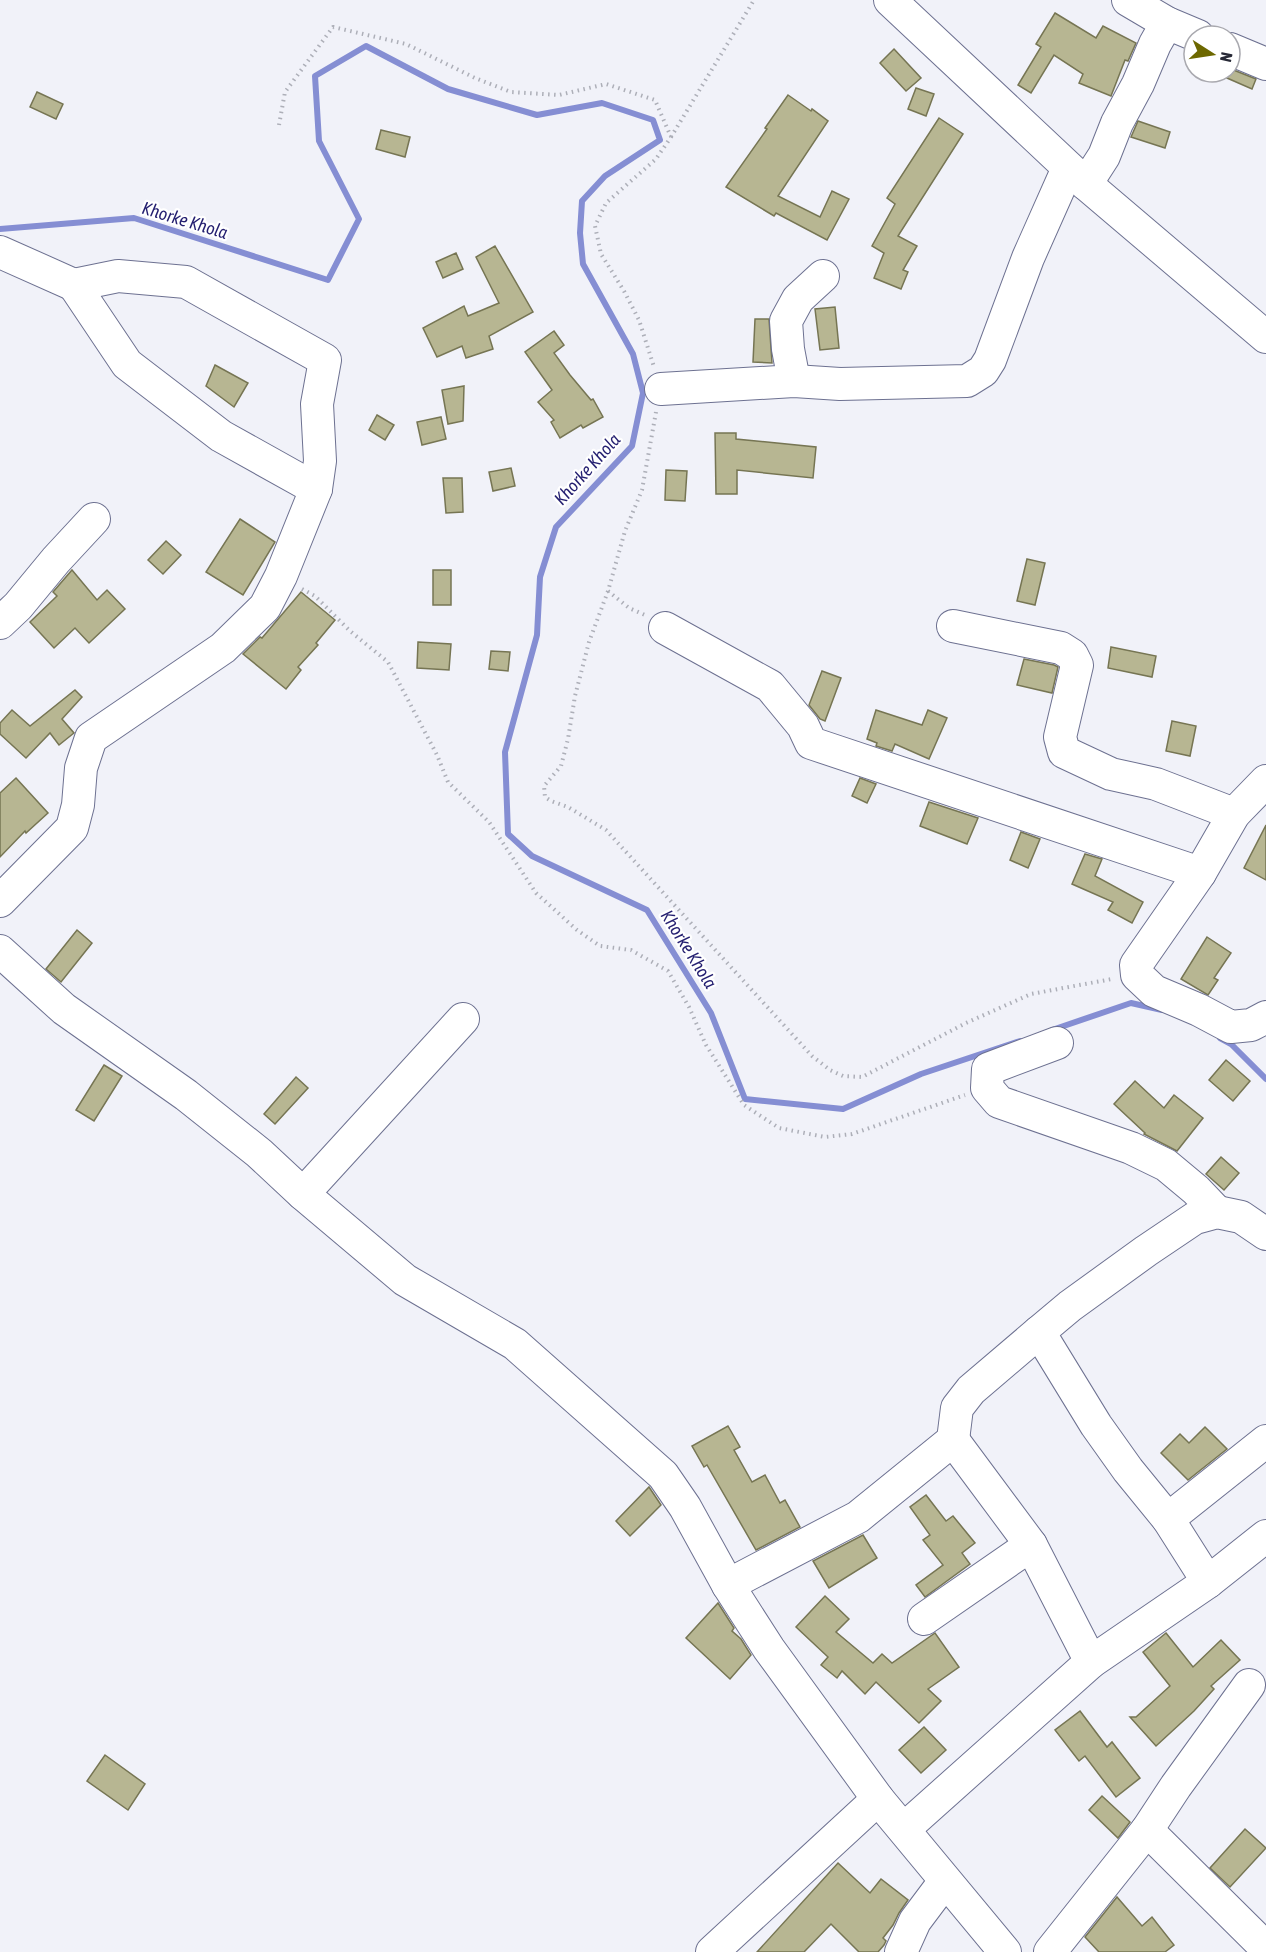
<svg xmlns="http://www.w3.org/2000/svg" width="1266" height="1952" font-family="'Asap Condensed',sans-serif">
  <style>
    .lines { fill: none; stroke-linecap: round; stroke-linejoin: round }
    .stream { stroke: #858ed3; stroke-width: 6 }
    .building { fill: #b7b692; stroke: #767553; stroke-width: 1.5 }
    .minor-casing { stroke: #6d7191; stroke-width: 34 }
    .path { stroke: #adafb8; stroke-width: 4; stroke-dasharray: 1.5 4.5; stroke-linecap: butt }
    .minor { stroke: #fff; stroke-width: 32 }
    .labels { text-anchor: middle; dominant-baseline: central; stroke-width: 4.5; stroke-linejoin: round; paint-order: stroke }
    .water-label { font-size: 18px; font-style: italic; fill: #241f70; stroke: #fff }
  </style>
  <rect width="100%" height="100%" fill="#f1f2f9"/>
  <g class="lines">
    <g class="stream">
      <polyline points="0,229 134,218 328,280 359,219 319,141 315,76 366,46 448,89 537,115 602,103 653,120 660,140 605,176 582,201 580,233 583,264 633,354 643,393 632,446 556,527 540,577 537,635 505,752 508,834 532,856 647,910 711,1013 745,1099 843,1109 921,1074 1020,1041"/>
      <polyline points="1052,1030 1131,1003 1162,1010"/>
      <polyline points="1220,1038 1231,1044 1266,1079"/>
    </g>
  </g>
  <g class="building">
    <polygon points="1055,13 1096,38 1103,26 1136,43 1128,61 1125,60 1111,96 1079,83 1083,74 1054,55 1031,93 1018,85 1041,47 1036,44"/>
    <polygon points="894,49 921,78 906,91 880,63"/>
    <polygon points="1231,69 1256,79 1252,89 1227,78"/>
    <polygon points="916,88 934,94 926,116 908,109"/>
    <polygon points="37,92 63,104 56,119 30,107"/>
    <polygon points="788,95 811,111 812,109 828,121 778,196 820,217 832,191 849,199 827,240 776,213 774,216 726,187 767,129 765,128"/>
    <polygon points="939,118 963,134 898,236 917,246 903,270 908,272 901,289 874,278 884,253 872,246 895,204 887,198"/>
    <polygon points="1138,121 1170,132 1165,148 1131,137"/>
    <polygon points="381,130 410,137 405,157 376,149"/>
    <polygon points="495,246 533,312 489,336 493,349 466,358 462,346 437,357 423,328 464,306 468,316 499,303 476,257"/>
    <polygon points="456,253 463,269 443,278 436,262"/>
    <polygon points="835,307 839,348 820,350 815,309"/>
    <polygon points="755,319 769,319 772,363 753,362"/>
    <polygon points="554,331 564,345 554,353 570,375 591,400 593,399 603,417 583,428 581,425 560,438 551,422 554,420 538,402 552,390 525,352"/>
    <polygon points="215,365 248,383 234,407 206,386"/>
    <polygon points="464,386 463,421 448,424 442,390"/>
    <polygon points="377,415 394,425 385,440 369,430"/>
    <polygon points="441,417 446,439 422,445 417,422"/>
    <polygon points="715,433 736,433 736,439 816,447 813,478 737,470 737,494 716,494"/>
    <polygon points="511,468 515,486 493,491 489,472"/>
    <polygon points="666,470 687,471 685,501 665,500"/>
    <polygon points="443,478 462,478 463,512 446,513"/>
    <polygon points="240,519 275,542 243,595 206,572"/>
    <polygon points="166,541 181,555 163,574 148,560"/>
    <polygon points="1027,559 1045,563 1035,605 1017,601"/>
    <polygon points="72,570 97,600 107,590 125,609 89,643 75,628 54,648 30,622 57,596 53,592"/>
    <rect x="433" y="570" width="18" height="35"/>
    <polygon points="301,592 335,620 316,643 318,645 298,667 301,670 286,689 243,654 260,637 262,638"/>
    <polygon points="418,642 451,644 449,670 417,668"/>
    <polygon points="1111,647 1156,656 1152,677 1108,668"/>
    <polygon points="491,651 510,652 508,671 489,669"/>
    <polygon points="1024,659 1054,665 1058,667 1052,693 1017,685"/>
    <polygon points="822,671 841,678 825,721 820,719 809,705"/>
    <polygon points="75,690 82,697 62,719 74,733 59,745 50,733 26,758 0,734 0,723 12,710 30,726"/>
    <polygon points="876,710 922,725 928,710 947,718 929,759 895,744 892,751 876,746 877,743 867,739"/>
    <polygon points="1172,721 1196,726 1190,756 1166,751"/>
    <polygon points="16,778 48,813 26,833 25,831 0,857 0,793"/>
    <polygon points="860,778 876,784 867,803 852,796"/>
    <polygon points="929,802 978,818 967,844 920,826"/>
    <polygon points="1266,825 1266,880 1244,868"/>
    <polygon points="1021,832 1040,839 1028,868 1010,860"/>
    <polygon points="1085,854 1102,859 1095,876 1143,902 1132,923 1108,910 1113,902 1072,884"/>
    <polygon points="77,930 92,943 61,982 46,969"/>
    <polygon points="1207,937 1231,953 1214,978 1218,980 1208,995 1181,979"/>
    <polygon points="1226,1060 1250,1081 1233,1101 1209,1080"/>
    <polygon points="104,1065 122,1076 94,1121 76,1110"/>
    <polygon points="296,1077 308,1088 275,1124 264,1114"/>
    <polygon points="1135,1081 1164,1108 1174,1095 1203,1118 1177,1151 1144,1134 1145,1133 1114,1104"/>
    <polygon points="1221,1157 1239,1173 1224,1190 1206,1174"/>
    <polygon points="728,1426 740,1447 734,1450 752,1482 765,1475 780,1503 785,1500 800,1527 756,1550 707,1465 704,1467 692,1446"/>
    <polygon points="1205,1427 1227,1449 1188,1480 1161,1453 1180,1434 1189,1443"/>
    <polygon points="649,1487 661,1505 630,1536 616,1521"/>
    <polygon points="926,1495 946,1521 953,1516 975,1543 962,1553 970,1564 925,1597 916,1585 943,1565 923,1540 930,1535 910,1507"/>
    <polygon points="863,1535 877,1558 829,1588 813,1561"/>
    <polygon points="825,1596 849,1619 836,1632 873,1663 882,1654 892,1663 935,1633 959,1667 928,1689 941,1701 919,1723 876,1682 865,1694 842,1671 837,1678 821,1665 828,1657 796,1627"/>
    <polygon points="718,1603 734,1628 732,1631 741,1639 751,1655 730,1679 686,1638"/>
    <polygon points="1166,1633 1193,1667 1221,1640 1240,1660 1211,1686 1214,1689 1194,1711 1156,1746 1130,1717 1136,1717 1170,1686 1143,1652"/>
    <polygon points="1080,1711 1107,1747 1112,1742 1140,1778 1116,1797 1085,1756 1079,1761 1055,1730"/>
    <polygon points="924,1727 946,1750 921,1773 899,1750"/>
    <polygon points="105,1755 145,1784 128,1810 87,1781"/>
    <polygon points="1102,1796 1130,1822 1118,1838 1089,1810"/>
    <polygon points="1245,1829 1266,1848 1230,1887 1210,1868"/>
    <polygon points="838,1863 870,1893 881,1879 908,1900 899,1913 893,1925 883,1938 886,1941 884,1945 878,1952 859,1952 831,1924 804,1952 757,1952"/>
    <polygon points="1117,1897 1142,1926 1152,1917 1174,1945 1165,1952 1099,1952 1085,1937"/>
  </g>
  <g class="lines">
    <defs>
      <g id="minor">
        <polyline points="890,0 1086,184 1266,337"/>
        <polyline points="1128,0 1167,23 1198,36"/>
        <polyline points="1230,49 1266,64"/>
        <polyline points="1086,184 1104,156 1117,123 1138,84 1155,44 1167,23"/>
        <polyline points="0,252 74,285 118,276 186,282 325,360 317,404 320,461 316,489 281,576 265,607 223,648 91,738 81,768 78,805 72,828 0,901"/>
        <polyline points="74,285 127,364 221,436 316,489"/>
        <polyline points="794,381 788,349 786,321 798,299 823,276"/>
        <polyline points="661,389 794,381 840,384 967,381 983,371 990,360 1028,258 1068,168"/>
        <polyline points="0,623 18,606 56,560 94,519"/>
        <polyline points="953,626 1061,648 1072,655 1077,665 1060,737 1064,752 1111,774 1156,784 1234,814"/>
        <polyline points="665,628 770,686 803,726 811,743 1200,873"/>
        <polyline points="1266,781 1234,814 1200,873 1136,965 1137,975 1154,991 1199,1010 1231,1027 1251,1025 1266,1017"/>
        <polyline points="0,951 64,1009 186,1095 259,1153 303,1194 405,1280 515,1344 663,1475 685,1507 728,1585 769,1649 878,1799 1005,1952"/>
        <polyline points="1057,1043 988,1069 987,1088 999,1102 1131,1148 1166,1165 1196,1190 1217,1212"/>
        <polyline points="303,1194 463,1019"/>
        <polyline points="953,1440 957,1408 971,1390 1039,1332"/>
        <polyline points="1168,1519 1266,1441"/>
        <polyline points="1208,1582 1168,1519 1128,1470 1096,1425 1039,1332 1070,1306 1146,1251 1195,1218 1217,1212 1241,1217 1266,1234"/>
        <polyline points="728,1585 858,1517 953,1440 1031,1545 1091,1662"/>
        <polyline points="924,1619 1031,1545"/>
        <polyline points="904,1829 1091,1662 1208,1582 1266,1536"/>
        <polyline points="1147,1830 1266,1948"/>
        <polyline points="712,1952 878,1799"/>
        <polyline points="901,1952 915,1921 945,1881"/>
        <polyline points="1050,1952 1147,1830 1176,1786 1249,1685"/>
      </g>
    </defs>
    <use href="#minor" class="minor-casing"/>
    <g class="path">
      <polyline points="279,125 285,92 333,27 406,44 475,78 511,92 559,95 606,84 655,100 671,137 656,159 606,203 595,226 601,254 624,291 639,320 654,367"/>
      <polyline points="671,137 754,0"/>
      <polyline points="656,412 642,490 625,531 608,591 589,642 575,696 568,739 561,766 544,786 545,797 551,801 568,807 606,830 812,1056 830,1070 843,1076 862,1077 966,1023 1031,994 1112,979"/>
      <polyline points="302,589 315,596 350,631 388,662 437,755 448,782 489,822 536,893 577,930 600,946 631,950 668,971 689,1007 706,1045 744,1105 779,1128 825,1137 852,1134 965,1095"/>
      <polyline points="608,591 629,608 645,615"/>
    </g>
    <use href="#minor" class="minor"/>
  </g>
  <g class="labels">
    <g class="water-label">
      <text transform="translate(185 220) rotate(17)">Khorke Khola</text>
      <text transform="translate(587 469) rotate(-48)">Khorke Khola</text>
      <text transform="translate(689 949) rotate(58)">Khorke Khola</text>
    </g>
  </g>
  <g transform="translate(1212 54) rotate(102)"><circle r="28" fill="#ffffff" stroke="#a9a9af" stroke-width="1.5"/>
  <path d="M0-4.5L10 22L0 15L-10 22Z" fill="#6d6800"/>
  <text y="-9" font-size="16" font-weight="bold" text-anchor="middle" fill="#272936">N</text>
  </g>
</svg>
